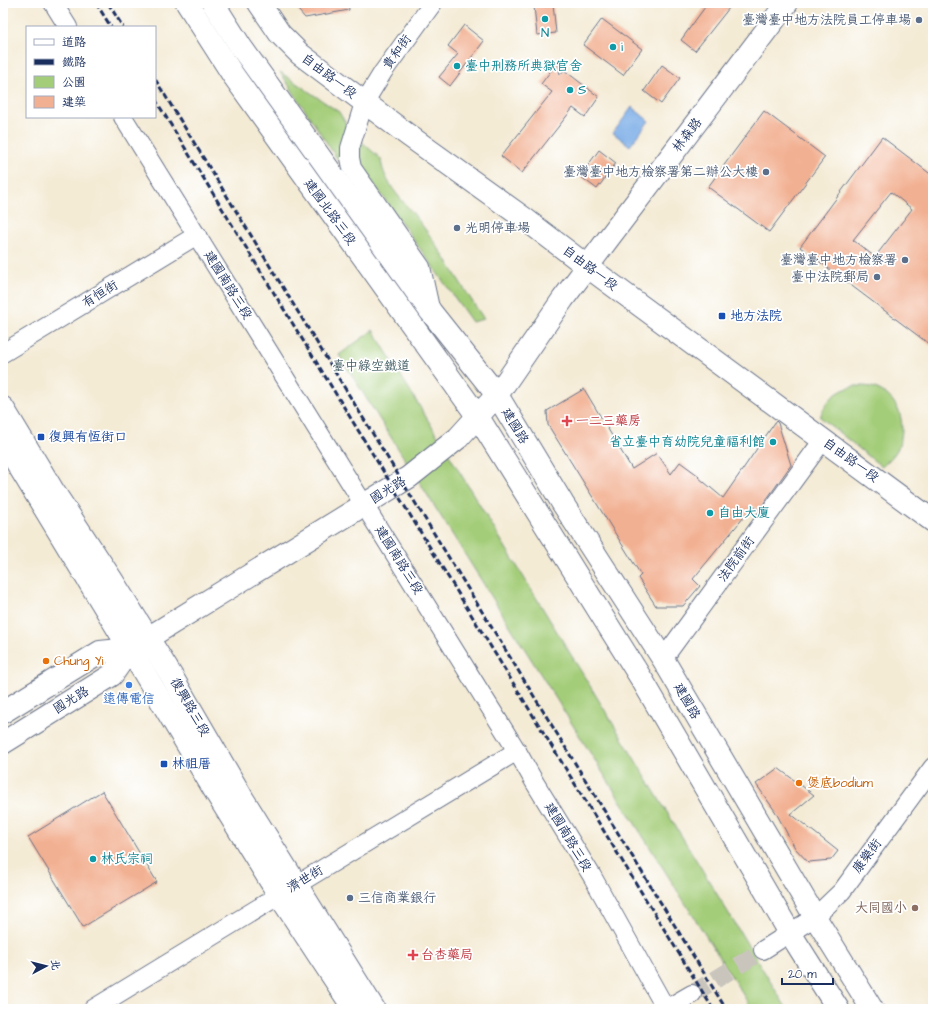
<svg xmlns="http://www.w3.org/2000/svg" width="936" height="1012" font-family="'Architects Daughter','LXGW WenKai TC',sans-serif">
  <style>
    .green { fill: #a4cd79; stroke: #607e6c }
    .water { fill: #7bade7; stroke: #4b6ea2 }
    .building { fill: #f2b092; fill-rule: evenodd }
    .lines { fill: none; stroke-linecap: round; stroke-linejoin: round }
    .street-tunnel { stroke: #c9c5bd; stroke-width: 18; stroke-dasharray: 18 9; stroke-linecap: butt }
    .street-casing { stroke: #677188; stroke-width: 20 }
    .secondary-casing { stroke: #677188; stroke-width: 24 }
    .street { stroke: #fff; stroke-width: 18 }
    .secondary { stroke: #fff; stroke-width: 22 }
    .rail { stroke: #1b2f5e; stroke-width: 3; stroke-dasharray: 6 3; stroke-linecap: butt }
    .culture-dot { fill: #0f9aa8; stroke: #fff; stroke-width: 1.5 }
    .service-dot { fill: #5c6f8a; stroke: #fff; stroke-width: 1.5 }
    .transit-dot { fill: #1a4fb4; stroke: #fff; stroke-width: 1.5 }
    .health-dot { fill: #e0444e; stroke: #fff; stroke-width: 1.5 }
    .food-dot { fill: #e8710a; stroke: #fff; stroke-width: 1.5 }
    .shop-dot { fill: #3f7fe0; stroke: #fff; stroke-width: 1.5 }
    .education-dot { fill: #8d6e63; stroke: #fff; stroke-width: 1.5 }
    .labels { text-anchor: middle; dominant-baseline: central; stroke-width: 3.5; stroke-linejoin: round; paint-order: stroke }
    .service-label { font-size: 13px; fill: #4e5e75; stroke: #fff; text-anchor: end }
    .culture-label { font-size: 13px; fill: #0d838f; stroke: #fff; text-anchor: start }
    .street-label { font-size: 13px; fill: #1b2f5e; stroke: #fff }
    .transit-label { font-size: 13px; fill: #164399; stroke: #fff; text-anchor: start }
    .park-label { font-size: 13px; fill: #445e66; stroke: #fff }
    .health-label { font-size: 13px; fill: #be3a42; stroke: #fff; text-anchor: start }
    .food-label { font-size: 13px; fill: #c56008; stroke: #fff; text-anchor: start }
    .shop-label { font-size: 13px; fill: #366cbe; stroke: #fff }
    .education-label { font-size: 13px; fill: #785e54; stroke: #fff; text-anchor: end }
  </style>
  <rect width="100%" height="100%" fill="#fff"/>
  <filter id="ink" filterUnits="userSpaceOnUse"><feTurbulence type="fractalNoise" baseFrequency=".025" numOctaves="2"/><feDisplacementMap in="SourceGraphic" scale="8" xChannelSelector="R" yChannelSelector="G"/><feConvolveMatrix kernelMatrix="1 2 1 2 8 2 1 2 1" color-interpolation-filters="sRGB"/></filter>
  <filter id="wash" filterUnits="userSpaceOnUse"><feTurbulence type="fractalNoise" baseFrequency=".012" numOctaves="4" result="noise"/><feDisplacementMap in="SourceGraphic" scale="16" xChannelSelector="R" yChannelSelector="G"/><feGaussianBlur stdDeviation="0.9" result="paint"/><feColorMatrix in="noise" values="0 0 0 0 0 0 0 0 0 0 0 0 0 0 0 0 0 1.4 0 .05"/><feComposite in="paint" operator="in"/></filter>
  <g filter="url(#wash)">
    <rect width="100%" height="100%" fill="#f4ebd5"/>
    <g class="green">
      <polygon points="280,72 339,112 348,127 338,160"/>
      <path d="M362,142L381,159C383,184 405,202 419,221C443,252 462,287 484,319L472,322L372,181C364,169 356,156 362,142Z"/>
      <polygon points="373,330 787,1009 752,1009 339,355"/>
      <path d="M854,386C860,386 866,386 872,387C899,395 908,424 898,448C895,455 888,461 882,467L820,417C826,400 836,391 854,386Z"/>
    </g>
    <polygon class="water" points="632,107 649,121 630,146 613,133"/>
    <g id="blocks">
      <g class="building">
        <polygon points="292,3 348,3 349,10 305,18"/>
        <polygon points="708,3 733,3 695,51 681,40"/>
        <polygon points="553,4 556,33 537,35 534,6"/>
        <polygon points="602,19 642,49 623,75 583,45"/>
        <polygon points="464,25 484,41 450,86 439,77 458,54 448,46"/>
        <polygon points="558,61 560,75 564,70 599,97 585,117 573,108 522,173 501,156 552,92 541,84"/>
        <polygon points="662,65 680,78 661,104 644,91"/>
        <polygon points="764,111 825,157 769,232 708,187"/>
        <path d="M882,137L933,176V347L800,247ZM891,192L912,209L875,257L853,240Z"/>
        <polygon points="599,150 616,163 597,189 580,176"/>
        <polygon points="584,389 632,469 657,453 671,474 680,462 699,476 698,477 723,498 776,421 778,423 791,465 759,510 753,506 693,579 700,586 683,606 656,606 638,578 641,575 548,425 547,411"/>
        <polygon points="778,768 814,795 791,814 838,851 831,860 808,862 795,848 775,811 756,784"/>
        <polygon points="102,791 157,882 83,927 28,837"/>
      </g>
    </g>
  </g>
  <g filter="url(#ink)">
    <use href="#blocks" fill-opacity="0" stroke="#677188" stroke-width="1"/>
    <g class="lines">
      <polyline class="street-tunnel" points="692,994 763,950"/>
      <defs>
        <g id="street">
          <polyline points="53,3 68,27"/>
          <polyline points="123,117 517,751 535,783 592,876 666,1009 692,994"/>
          <polyline points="430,308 421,267 352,168 350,158 350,148 364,103 383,72 433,3"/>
          <polyline points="3,353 197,235"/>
          <polyline points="663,659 823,440"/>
          <polyline points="763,950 815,917 842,891 933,767"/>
          <polyline points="93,1009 296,885 517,751"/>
        </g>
        <g id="secondary">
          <polyline points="187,3 233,75 478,417 644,683 790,933 838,1009"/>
          <polyline points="213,3 241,47 431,312 497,395 563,504 663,659 815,917 872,1009"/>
          <polyline points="259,3 280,34 300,54 408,135 525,219 588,267 933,521"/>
          <polyline points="3,408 52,489 112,580 171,675 243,799 374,1009"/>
          <polyline points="3,440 130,649 215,791 279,895 354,1009"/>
          <polyline points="3,712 100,652 130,649"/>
          <polyline points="3,743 112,675 130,649 409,477 458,438 497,395 563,299 608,239 787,3"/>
        </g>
      </defs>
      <use href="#street" class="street-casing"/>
      <use href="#secondary" class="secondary-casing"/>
      <use href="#street" class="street"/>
      <use href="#secondary" class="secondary"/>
      <g class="rail">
        <polyline points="96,3 111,27"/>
        <polyline points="108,3 123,27"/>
        <polyline points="155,79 726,1009"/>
        <polyline points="155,99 713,1009"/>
      </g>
    </g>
  </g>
  <g class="culture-dot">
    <circle cx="545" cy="19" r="4"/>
    <circle cx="613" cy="47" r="4"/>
    <circle cx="457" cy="66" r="4"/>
    <circle cx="570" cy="90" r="4"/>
    <circle cx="773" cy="442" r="4"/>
    <circle cx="710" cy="513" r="4"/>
    <circle cx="93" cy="859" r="4"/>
  </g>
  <g class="service-dot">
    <circle cx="919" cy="20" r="4"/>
    <circle cx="766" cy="172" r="4"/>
    <circle cx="457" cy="228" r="4"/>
    <circle cx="905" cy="260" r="4"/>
    <circle cx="877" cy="277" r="4"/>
    <circle cx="350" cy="898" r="4"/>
  </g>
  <g class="transit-dot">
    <rect x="718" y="312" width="8" height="8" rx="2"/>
    <rect x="37" y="433" width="8" height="8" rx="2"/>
    <rect x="160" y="760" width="8" height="8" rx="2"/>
  </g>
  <g class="health-dot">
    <path d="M565 415h4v4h4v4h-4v4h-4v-4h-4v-4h4z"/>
    <path d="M411 949h4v4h4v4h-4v4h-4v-4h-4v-4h4z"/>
  </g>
  <g class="food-dot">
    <circle cx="46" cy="661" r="4"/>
    <circle cx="799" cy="783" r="4"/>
  </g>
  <circle class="shop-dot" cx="129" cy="685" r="4"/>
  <circle class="education-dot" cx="915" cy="908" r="4"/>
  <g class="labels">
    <g class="service-label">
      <text x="911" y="20">臺灣臺中地方法院員工停車場</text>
      <text x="758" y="172">臺灣臺中地方檢察署第二辦公大樓</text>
      <text x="465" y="228" text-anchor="start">光明停車場</text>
      <text x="897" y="260">臺灣臺中地方檢察署</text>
      <text x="869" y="277">臺中法院郵局</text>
      <text x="358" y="898" text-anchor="start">三信商業銀行</text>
    </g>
    <g class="culture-label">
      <text x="545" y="33" text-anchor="middle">N</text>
      <text x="621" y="47">i</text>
      <text x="465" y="66">臺中刑務所典獄官舍</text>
      <text x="578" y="90">S</text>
      <text x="765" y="442" text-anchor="end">省立臺中育幼院兒童福利館</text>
      <text x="718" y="513">自由大廈</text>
      <text x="101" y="859">林氏宗祠</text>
    </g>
    <g class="street-label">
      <text transform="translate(397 52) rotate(-54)">貴和街</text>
      <text transform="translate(329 76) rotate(37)">自由路一段</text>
      <text transform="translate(687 135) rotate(-52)">林森路</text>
      <text transform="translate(330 212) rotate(54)">建國北路三段</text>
      <text transform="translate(590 268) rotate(37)">自由路一段</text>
      <text transform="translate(228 285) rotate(58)">建國南路三段</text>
      <text transform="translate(100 294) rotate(-32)">有恒街</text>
      <text transform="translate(515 426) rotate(59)">建國路</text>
      <text transform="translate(851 460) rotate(36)">自由路一段</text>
      <text transform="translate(388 490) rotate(-32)">國光路</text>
      <text transform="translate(736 559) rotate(-54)">法院前街</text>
      <text transform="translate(399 560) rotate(58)">建國南路三段</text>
      <text transform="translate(71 700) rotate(-32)">國光路</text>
      <text transform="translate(687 701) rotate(60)">建國路</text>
      <text transform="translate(190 707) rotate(60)">復興路三段</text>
      <text transform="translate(568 837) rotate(59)">建國南路三段</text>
      <text transform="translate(867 856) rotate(-53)">康樂街</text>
      <text transform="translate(305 879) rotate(-31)">濟世街</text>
    </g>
    <g class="transit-label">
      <text x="730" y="316">地方法院</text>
      <text x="49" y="437">復興有恆街口</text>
      <text x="172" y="764">林祖厝</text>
    </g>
    <g class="park-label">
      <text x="371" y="366">臺中綠空鐵道</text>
    </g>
    <g class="health-label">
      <text x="576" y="421">一二三藥房</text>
      <text x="421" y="955">台杏藥局</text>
    </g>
    <g class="food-label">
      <text x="54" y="661">Chung Yi</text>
      <text x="807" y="783">煲底bodium</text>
    </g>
    <g class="shop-label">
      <text x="129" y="699">遠傳電信</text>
    </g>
    <g class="education-label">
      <text x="907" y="908">大同國小</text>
    </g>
  </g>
  <rect width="936" height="1012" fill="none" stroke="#fff" stroke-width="16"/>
  <rect x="26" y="26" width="130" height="92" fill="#ffffff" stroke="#a4acbf"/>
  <rect x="34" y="39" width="20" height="6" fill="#ffffff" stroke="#a4acbf"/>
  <text x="62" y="46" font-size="12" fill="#1b2f5e">道路</text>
  <rect x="34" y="59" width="20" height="6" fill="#1b2f5e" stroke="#a4acbf"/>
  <text x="62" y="66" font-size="12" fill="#1b2f5e">鐵路</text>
  <rect x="34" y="76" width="20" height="12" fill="#a4cd79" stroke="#a4acbf"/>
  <text x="62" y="86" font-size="12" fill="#1b2f5e">公園</text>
  <rect x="34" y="96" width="20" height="12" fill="#f2b092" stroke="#a4acbf"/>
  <text x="62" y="106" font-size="12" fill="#1b2f5e">建築</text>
  <g transform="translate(46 966) rotate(83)" stroke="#ffffff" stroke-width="3" paint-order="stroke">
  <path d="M0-3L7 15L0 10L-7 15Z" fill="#1b2f5e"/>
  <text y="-6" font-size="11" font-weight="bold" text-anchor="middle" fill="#1b2f5e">北</text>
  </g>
  <path d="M782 978v6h51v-6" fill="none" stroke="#1b2f5e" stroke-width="2"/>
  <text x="788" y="978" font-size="12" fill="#1b2f5e" stroke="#ffffff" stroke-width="3" paint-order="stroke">20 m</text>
</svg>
